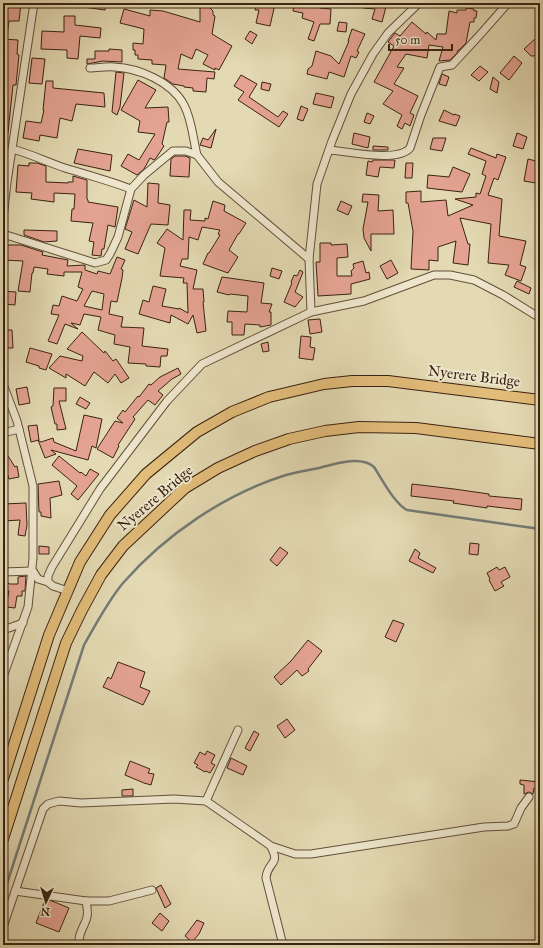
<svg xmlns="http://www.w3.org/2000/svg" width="543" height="948" font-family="'IM FELL Great Primer',serif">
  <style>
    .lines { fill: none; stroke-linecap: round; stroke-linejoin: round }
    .stream { stroke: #747b76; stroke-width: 2.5 }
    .building { fill: #e4a392; stroke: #3a2212; fill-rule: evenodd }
    .minor-casing { stroke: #64503a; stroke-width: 9 }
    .primary-casing { stroke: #3a2212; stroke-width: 12 }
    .minor { stroke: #ede6cd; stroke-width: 7 }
    .primary { stroke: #e2bc79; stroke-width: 10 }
    .labels { text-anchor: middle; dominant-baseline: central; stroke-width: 4; stroke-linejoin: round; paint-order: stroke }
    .street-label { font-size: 15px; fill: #3a2212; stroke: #ede6cd }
  </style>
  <rect width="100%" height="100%" fill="#e3d9b2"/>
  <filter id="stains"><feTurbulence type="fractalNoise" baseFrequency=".005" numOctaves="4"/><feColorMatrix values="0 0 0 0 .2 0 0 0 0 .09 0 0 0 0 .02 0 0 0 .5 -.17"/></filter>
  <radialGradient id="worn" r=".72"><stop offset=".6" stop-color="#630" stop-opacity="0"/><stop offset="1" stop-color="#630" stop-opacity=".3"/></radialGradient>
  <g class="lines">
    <path class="stream" d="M3,896L84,645C96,624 108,601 123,583C165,535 225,494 286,475C297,472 308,470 319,468C334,464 361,455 374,467C382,479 394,503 407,510L540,529"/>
  </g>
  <g class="building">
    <polygon points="3,3 21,3 19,21 9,21 7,36 3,36"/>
    <polygon points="83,3 106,3 105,10 83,7"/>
    <polygon points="200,3 205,3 213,11 213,15 215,16 212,34 232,46 219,70 215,68 215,70 203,64 208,55 196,49 192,59 181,54 178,69 215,72 214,79 207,78 206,92 193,91 193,88 184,87 184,86 173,84 164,78 166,65 152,64 152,60 138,59 138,55 135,55 135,50 133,50 133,43 143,44 144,29 120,23 124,9 150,16 150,10 163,11 200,22"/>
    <polygon points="257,3 275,4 270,26 256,23 259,10 255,10"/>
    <polygon points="294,3 321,3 320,8 331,9 330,24 320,24 314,41 308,39 314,22 302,18 303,13 293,11"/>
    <polygon points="363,3 387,3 382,22 372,19 375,9 363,8"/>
    <polygon points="466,8 474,9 474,11 477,11 476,18 474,18 474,22 470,22 466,43 459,50 458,50 457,53 450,60 439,61 443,47 429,45 427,58 406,54 397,67 404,68 394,84 418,96 410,113 414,115 410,126 405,123 402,129 397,126 402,115 383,104 393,91 374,82 394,46 388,42 395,33 400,36 412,22 426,34 427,32 436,40 437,34 446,34 449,11 457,13 457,10 466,10"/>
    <polygon points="64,16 75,16 75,25 101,28 100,38 80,36 78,59 67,58 67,50 41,49 42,31 64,32"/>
    <polygon points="339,22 347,23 346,32 337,31"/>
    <polygon points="352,29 365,34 357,51 359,52 356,58 351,56 344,77 329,72 327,79 307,74 308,69 312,66 316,51 331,56 339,64 349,41 348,41"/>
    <polygon points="250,31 257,35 252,44 245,39"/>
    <polygon points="536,38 540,43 540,50 534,56 531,56 524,49"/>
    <polygon points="3,39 18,40 17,54 19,55 16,85 13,85 8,133 3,133"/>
    <polygon points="109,49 122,50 122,62 103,61 87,64 87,59 95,59 95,51 109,51"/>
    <polygon points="514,56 522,63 509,80 500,73"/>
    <polygon points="32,58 45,59 42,84 29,83"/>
    <polygon points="480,66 488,72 479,81 471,75"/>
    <polygon points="116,72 124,73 120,107 117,115 112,112"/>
    <polygon points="442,74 449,77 446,86 439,84"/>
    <polygon points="241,75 257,84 249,97 278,117 283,111 288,114 279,127 238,100 244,92 234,86"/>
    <polygon points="493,77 499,82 497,93 490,89"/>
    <polygon points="138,80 156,90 145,108 168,107 169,122 167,122 162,144 164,146 156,158 154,160 150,158 144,169 137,175 121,166 128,154 139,160 155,134 138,132 140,121 121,110"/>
    <polygon points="46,81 53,81 53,88 104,93 105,107 76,104 72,121 60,118 57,138 40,135 39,141 23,138 26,121 41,123 44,110 43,110"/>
    <polygon points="262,82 271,84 269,91 261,89"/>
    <polygon points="316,93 334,97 331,108 313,104"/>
    <polygon points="301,106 308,109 303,121 297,119"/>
    <polygon points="444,110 454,115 454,114 460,116 456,126 439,121"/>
    <polygon points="367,113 374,116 370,124 364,122"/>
    <polygon points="216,129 211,148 200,145 203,138 208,140"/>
    <polygon points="354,133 370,137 368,148 352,144"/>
    <polygon points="517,133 527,137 523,149 513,146"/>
    <polygon points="433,138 446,138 442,151 430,149"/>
    <polygon points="373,146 388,147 388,150 373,150"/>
    <polygon points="471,148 496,158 497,154 506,157 498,180 494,178 488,195 502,199 499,236 526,241 520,265 526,267 521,281 505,275 509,265 488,263 491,224 460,218 468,244 470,244 468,265 453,263 456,241 438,247 438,261 429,260 429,270 411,269 413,231 408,203 406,203 406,192 421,191 421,202 446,200 448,216 473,205 455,199 476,197 476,193 480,194 486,176 482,174 486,161 468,154"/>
    <polygon points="78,149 112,155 110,171 74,163"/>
    <polygon points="175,156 185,156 190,158 189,177 170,176 171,159"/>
    <polygon points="528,159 540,162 536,183 524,181"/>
    <polygon points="373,160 395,160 394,168 380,167 378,177 366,175 368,161 372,162"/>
    <polygon points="29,163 37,163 46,166 46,182 68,183 68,182 73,182 73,176 87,180 87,199 88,200 88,202 118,207 115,227 108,225 104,249 102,249 101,256 92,255 94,242 89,241 93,223 71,221 72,209 74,209 75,194 54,193 54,202 31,199 32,193 16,192 18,165 29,166"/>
    <polygon points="406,163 413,163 412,178 405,178"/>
    <polygon points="453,167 470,174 462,192 427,188 428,175 449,177"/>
    <polygon points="148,183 159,184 158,203 170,205 168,225 151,224 138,254 125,249 132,232 125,229 134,200 147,207"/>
    <polygon points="363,194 379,195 378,211 393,210 394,234 371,234 371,251 364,238 363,229 368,202 362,202"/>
    <polygon points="213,201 225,205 224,211 246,223 239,234 238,234 229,250 238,257 228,273 203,264 208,253 209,253 220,235 218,234 220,230 202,227 198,240 189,237 188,259 182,259 180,266 197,270 193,289 203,289 204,302 203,302 206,331 197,333 193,315 188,324 171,315 170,323 139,314 143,300 149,302 153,286 166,289 162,306 179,309 179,308 188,313 187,283 183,283 184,278 160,276 165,248 157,243 167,229 183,240 184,210 191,210 190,220 205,221 205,218 208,219"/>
    <polygon points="341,201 352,206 348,215 337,210"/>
    <polygon points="24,230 57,231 57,241 44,242 24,235"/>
    <polygon points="320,243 331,243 331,245 347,244 348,257 337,258 337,276 352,276 351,271 354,268 353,264 363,261 366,273 369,272 370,279 351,284 351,294 318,296 316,262 320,262"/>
    <path d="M3,245H21L43,252L42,255L68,260L67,266L85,265V270L97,274L98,271L110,274L117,257L125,260L121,269L123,270L122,278L117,302L111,301L109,314L123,317L121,327L144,328L142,346L168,349L167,356H161L160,367L146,366V364L128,363L130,347L114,344L115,335L98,330L101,317L84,314L80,325L71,323L78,329L65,324L57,344L48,341L59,315L51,314L53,305L59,306L62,296L77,301L83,289L78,287L82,272H64V276L47,274L48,269L34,267L33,273H32L30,292L18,291L23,261L3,260ZM92,291L104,294L102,310L84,306Z"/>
    <polygon points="391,260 398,273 387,279 380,266"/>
    <polygon points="272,268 282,271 279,279 270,276"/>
    <polygon points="300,270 303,272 295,292 303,297 295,307 284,302 292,283 291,282 294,275 297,276"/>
    <polygon points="222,277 264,283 261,303 272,304 269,312 271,312 271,325 260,327 260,325 245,324 244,335 232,335 232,322 227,322 228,311 247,312 248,296 230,294 229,295 217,292"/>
    <polygon points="517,281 531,288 529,294 514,287"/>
    <polygon points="3,291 16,292 15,305 3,304"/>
    <polygon points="320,319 322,332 310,334 308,320"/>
    <polygon points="3,330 12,330 13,348 4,348"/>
    <polygon points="82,332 104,353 105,351 113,361 116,359 129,378 121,383 115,374 108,383 94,372 85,386 66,374 66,378 49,368 60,356 82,361 83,356 67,349"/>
    <polygon points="301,336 311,337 310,347 315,348 313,360 299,358"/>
    <polygon points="268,342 269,351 263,352 261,344"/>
    <polygon points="30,348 52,354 46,370 39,368 39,366 26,362"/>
    <polygon points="178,368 181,374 172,379 158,391 163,395 155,405 148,400 133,417 135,419 118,445 119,446 113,458 97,449 115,421 123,423 117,418 123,410 125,412 138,396 139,397 149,384 151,385 160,377"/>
    <polygon points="27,387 30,403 19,405 16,389"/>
    <polygon points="54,388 66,388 66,401 59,401 66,429 57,430 57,424 55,424 51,407 53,406"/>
    <polygon points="80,397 90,403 86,409 76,404"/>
    <polygon points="84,415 102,419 96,448 92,446 88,460 51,450 56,454 45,458 38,440 41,442 53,438 54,442 76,451"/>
    <polygon points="37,425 39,440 31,442 28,426"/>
    <polygon points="3,448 15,467 17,466 19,477 9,479 5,466 3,467"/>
    <polygon points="59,456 80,473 81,472 86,476 90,469 99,474 78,500 71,494 77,486 52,465"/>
    <polygon points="59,481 62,495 50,498 51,518 41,516 41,512 39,512 38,484"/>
    <polygon points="412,484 454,489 489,494 489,496 522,499 521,510 487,506 487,508 453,503 454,501 411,496"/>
    <polygon points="26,503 27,525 25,536 18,535 20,520 3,521 3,504"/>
    <polygon points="470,543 479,544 478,555 469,554"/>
    <polygon points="39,546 49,547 49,554 39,554"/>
    <polygon points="280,547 288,553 277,566 270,560"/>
    <polygon points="415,549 420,553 418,558 436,568 433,573 409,561"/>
    <polygon points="497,567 499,570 505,567 510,577 501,582 504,586 495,591 489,580 490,579 487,573"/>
    <polygon points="26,576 25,591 22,591 22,596 17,596 15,608 6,607 9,591 3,589 3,581 10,584 18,584 18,577"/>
    <polygon points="393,620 404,624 396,642 385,637"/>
    <polygon points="308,640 322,651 308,669 309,671 302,676 297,670 281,685 274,677 291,661"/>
    <polygon points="118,662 145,672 140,687 150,691 143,705 103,687 108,677 111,679"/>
    <polygon points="287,719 295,730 285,738 277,726"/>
    <polygon points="254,731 259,734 250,751 245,748"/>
    <polygon points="207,751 215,755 211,763 215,765 210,773 206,771 205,772 196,767 198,765 194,763 200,752 205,755"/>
    <polygon points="231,758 247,766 243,775 227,768"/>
    <polygon points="130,761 150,769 148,773 154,774 151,785 144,783 125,775"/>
    <polygon points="520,780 540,782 540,789 534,788 533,794 529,792 524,794 524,785 520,784"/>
    <polygon points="133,789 133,796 122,796 122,790"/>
    <polygon points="161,885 171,904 165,908 156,888"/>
    <polygon points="45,900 52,901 69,908 59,932 36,923"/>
    <polygon points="160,913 169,921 162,931 152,923"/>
    <polygon points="197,920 204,923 199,934 192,942 185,936"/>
  </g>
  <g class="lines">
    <defs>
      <g id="minor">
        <path d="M90,68C98,68 106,66 114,67C139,68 172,82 184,105C192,120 193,139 197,155"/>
        <path d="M12,149C31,154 47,162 65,168C88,175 110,181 131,189"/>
        <path d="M329,150C346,151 398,163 410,148L421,115L440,67L452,65C471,45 490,24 508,3"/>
        <polyline points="3,219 7,182 34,3"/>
        <polyline points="3,234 95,263 106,260 110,254 118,237 131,189 144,175 173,151 186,151 197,155 218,182 309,259"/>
        <polyline points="311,312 309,259 317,184 332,141 351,94 373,54 388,33 419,3"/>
        <polyline points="3,384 17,421 33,486 33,558 28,607 3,677"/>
        <polyline points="3,433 19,429"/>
        <polyline points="3,572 33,571 38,579 48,582"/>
        <polyline points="68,591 53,586 48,582 48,576 52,567 100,489 167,401 202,364 311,312 364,301 434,275 450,275 474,280 503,295 540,318"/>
        <polyline points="3,630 23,623"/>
        <polyline points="206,801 238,730"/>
        <path d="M271,847C281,865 267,862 266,878L283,945"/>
        <polyline points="15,891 86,901 109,901 152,890"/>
        <polyline points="3,927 43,809 48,804 59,801 81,803 174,799 206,801 271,846 295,854 311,854 484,827 508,826 514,824 521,808 529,797"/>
        <path d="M80,945C76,936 85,926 87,917C88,912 87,906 86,901"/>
      </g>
      <g id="primary">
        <polyline points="3,779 49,635 80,562 110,515 146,474 197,432 232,412 269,397 324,384 352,381 388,381 540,400"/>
        <polyline points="3,839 66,643 82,610 101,575 123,546 185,488 218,468 255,451 289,439 325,431 359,427 416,428 540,444"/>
      </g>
    </defs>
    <use href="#minor" class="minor-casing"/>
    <use href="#primary" class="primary-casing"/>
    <use href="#minor" class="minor"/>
    <use href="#primary" class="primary"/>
  </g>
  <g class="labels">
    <g class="street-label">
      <text transform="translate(474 376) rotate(7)">Nyerere Bridge</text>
      <text transform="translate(155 498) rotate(-40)">Nyerere Bridge</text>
    </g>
  </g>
  <rect width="543" height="948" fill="none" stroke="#e3d9b2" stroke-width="16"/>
  <rect x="4" y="4" width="535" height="940" fill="none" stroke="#3a2212" stroke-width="2"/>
  <rect x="8" y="8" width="527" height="932" fill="none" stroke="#3a2212"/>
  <g transform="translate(46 902) rotate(184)" stroke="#ede6cd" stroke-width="3" paint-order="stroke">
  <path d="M0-3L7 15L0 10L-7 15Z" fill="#3a2212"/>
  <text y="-6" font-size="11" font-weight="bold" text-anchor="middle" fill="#3a2212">N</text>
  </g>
  <path d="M389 44v6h63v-6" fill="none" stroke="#3a2212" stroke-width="2"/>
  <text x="395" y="44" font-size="12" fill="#3a2212" stroke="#ede6cd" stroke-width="3" paint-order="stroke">50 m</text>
  <rect width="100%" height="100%" filter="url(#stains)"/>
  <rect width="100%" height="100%" fill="url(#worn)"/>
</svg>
